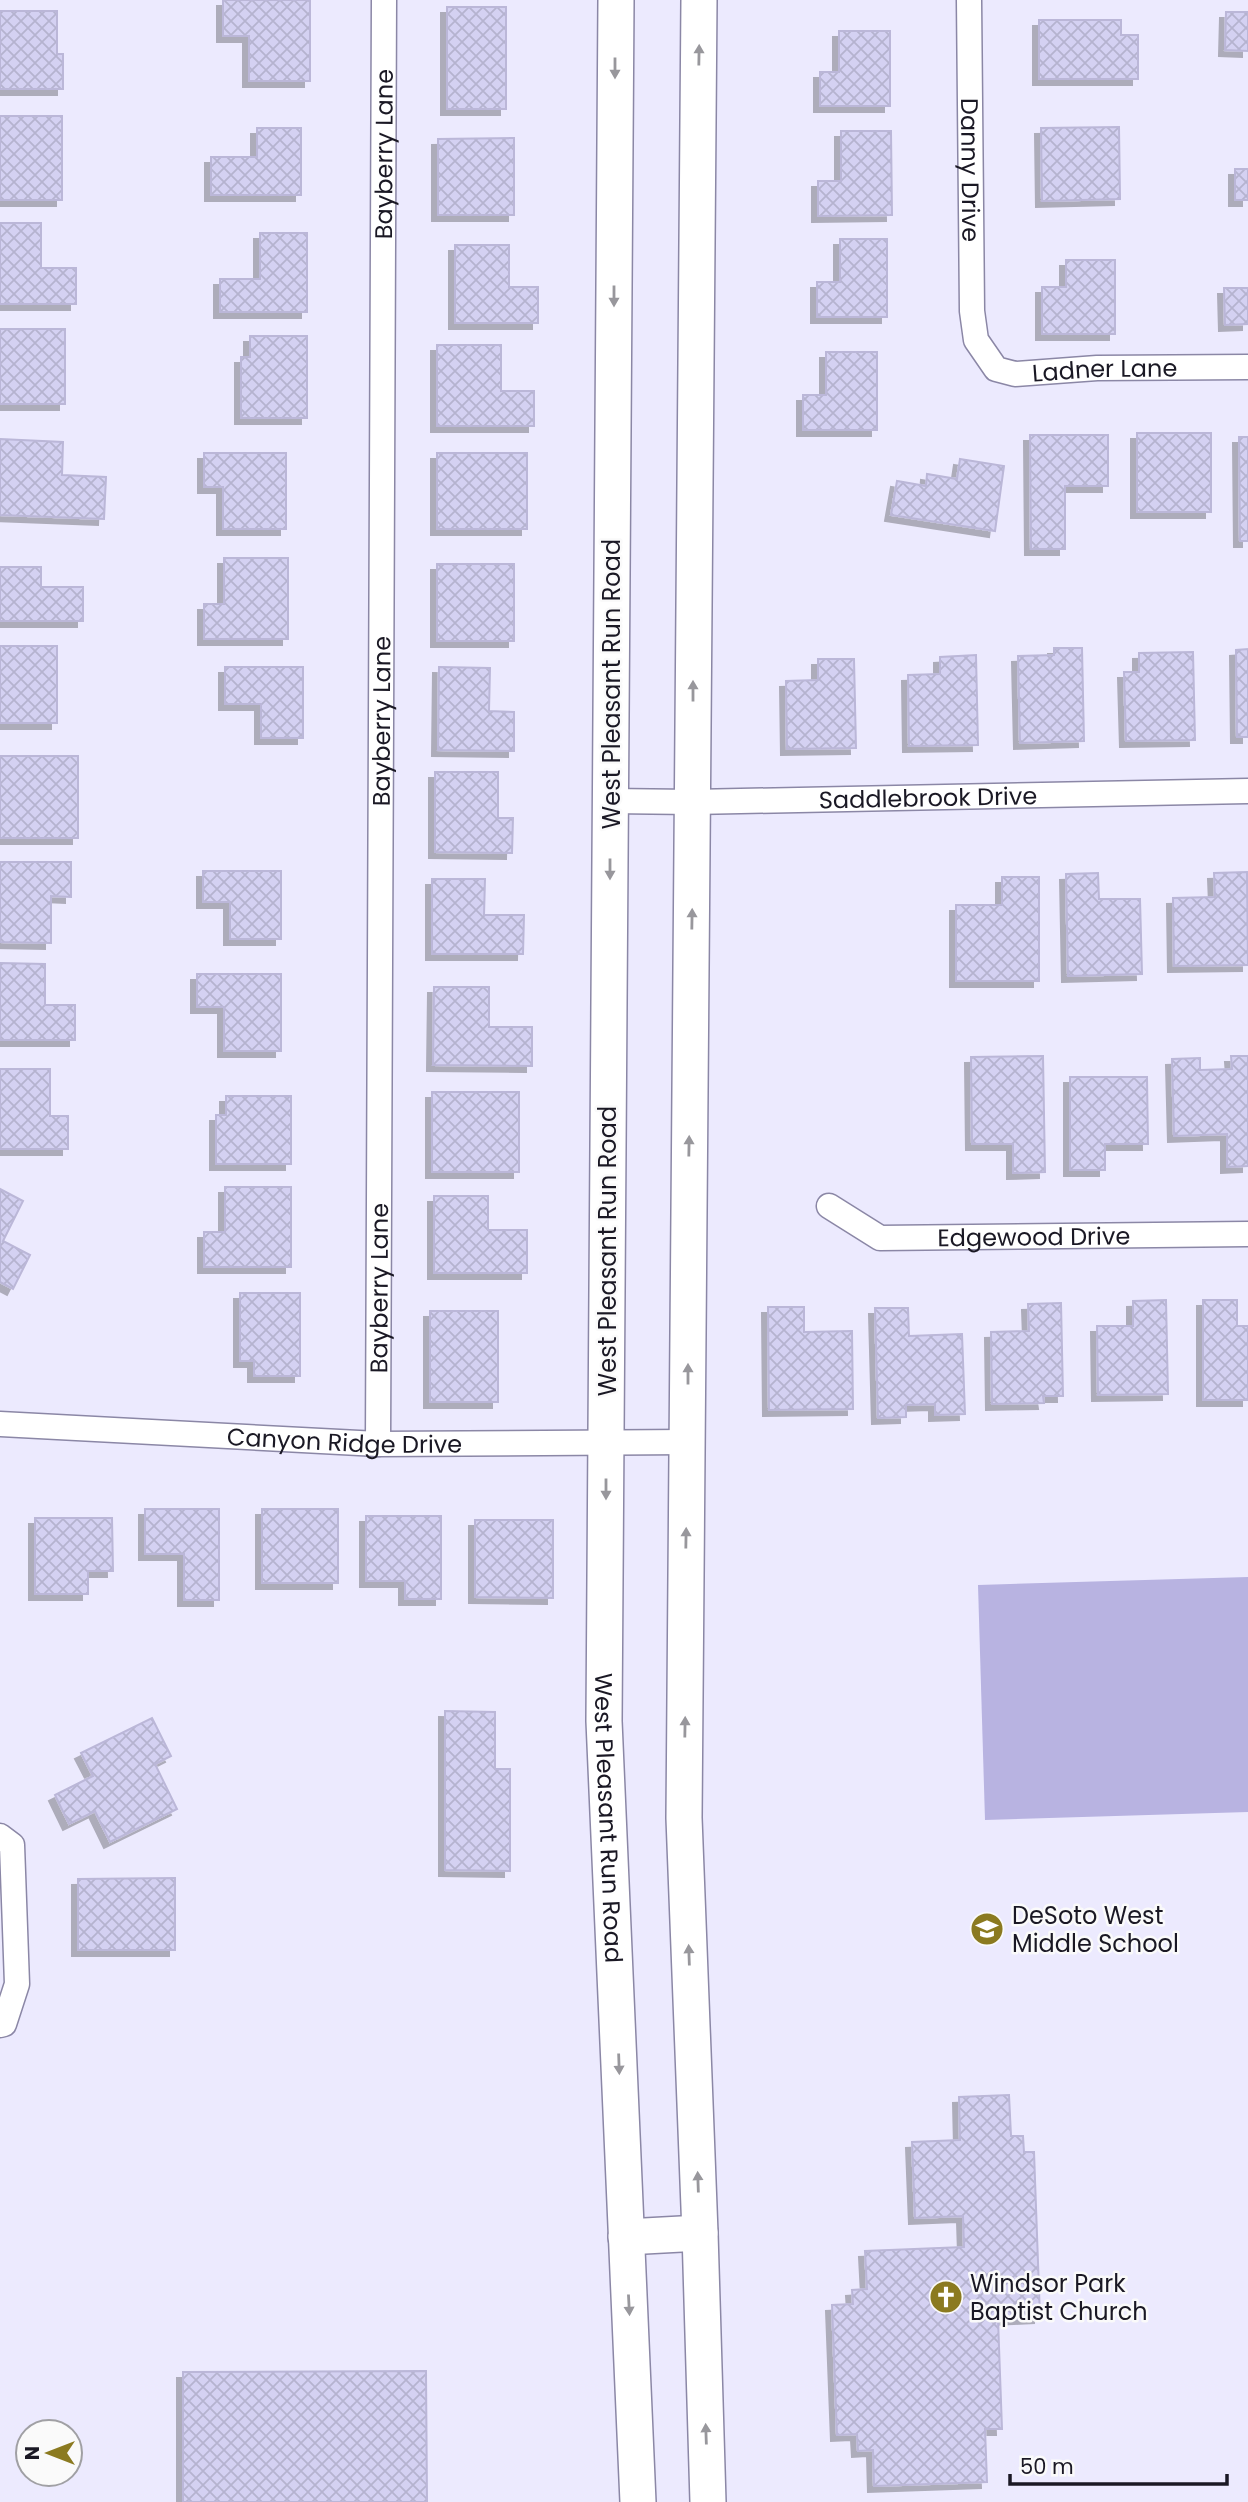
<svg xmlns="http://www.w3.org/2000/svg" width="1248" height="2502" font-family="Poppins,sans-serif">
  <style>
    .garden { fill: #b8b3e1 }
    .building { fill: url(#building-cross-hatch); stroke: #bbb7d8; stroke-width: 2; filter: url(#shadow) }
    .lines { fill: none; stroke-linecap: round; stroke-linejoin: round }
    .street-casing { stroke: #8b87a6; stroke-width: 27 }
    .secondary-casing { stroke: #8b87a6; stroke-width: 38 }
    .street { stroke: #fff; stroke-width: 24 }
    .secondary { stroke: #fff; stroke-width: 35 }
    .oneway { fill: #98979c }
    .labels { text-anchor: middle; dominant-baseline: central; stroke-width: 5; stroke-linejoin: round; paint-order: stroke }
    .street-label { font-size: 24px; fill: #1a1824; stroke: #fafafa }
    .poi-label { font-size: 24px; fill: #1a1824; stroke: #fafafa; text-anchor: start }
  </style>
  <defs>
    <pattern id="building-cross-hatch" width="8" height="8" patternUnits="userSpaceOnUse" patternTransform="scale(1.75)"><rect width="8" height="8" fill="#d4d1f2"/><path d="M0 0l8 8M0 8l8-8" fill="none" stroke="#b5b3cf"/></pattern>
    <filter id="shadow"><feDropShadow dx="-6" dy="6" stdDeviation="0" flood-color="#0004"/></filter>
  </defs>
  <rect width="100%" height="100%" fill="#eceafe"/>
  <polygon class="garden" points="1248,1577 1248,1812 985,1820 978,1585"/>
  <g class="building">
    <polygon points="223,0 310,0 310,81 249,81 249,36 223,36"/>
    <rect x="447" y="7" width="59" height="102"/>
    <polygon points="0,11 57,11 57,54 63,54 63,89 0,89"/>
    <polygon points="1226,12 1248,12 1248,51 1225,50"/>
    <polygon points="1039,20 1121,20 1121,35 1138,35 1138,79 1039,79"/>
    <polygon points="839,31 890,31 890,106 820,106 820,72 839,72"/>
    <rect x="0" y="116" width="62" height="84"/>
    <polygon points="1119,127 1120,199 1042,201 1041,128"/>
    <polygon points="257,128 301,128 301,195 211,195 211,157 257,157"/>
    <polygon points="841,131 891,131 892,215 818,216 818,181 841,181"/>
    <polygon points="514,138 514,215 438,215 438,139"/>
    <rect x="1235" y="169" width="13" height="31"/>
    <polygon points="0,223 41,223 41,268 76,268 76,304 0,304"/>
    <polygon points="260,233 307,233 307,312 220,312 220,279 260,279"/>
    <polygon points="840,239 887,239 887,317 817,317 817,282 840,282"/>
    <polygon points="455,245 509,245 509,287 538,287 538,323 455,323"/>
    <polygon points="1066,260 1115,260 1115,334 1042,334 1042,287 1066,287"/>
    <polygon points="1224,288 1248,288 1248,324 1225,325"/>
    <rect x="0" y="329" width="65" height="75"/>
    <polygon points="250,336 307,336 307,418 241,418 241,357 250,357"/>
    <polygon points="437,345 501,345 501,391 534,391 534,426 437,426"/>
    <polygon points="826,352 877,352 877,430 803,430 803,395 826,395"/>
    <rect x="1137" y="433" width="74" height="79"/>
    <polygon points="1030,435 1108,435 1108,486 1065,486 1065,549 1031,549"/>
    <polygon points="1239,437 1248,437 1248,541 1240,541"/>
    <polygon points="0,439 63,442 62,475 106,477 104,519 0,515"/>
    <polygon points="204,453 286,453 286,529 223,529 223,487 204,487"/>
    <rect x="437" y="453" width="90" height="76"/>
    <polygon points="960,459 1004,466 995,531 891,515 897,481 926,486 927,474 957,479"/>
    <polygon points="224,558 288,558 288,639 204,639 204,604 224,604"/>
    <rect x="437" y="564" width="77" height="77"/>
    <polygon points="0,567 41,567 41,587 83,587 83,621 0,621"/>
    <rect x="0" y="646" width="57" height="77"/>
    <polygon points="1054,648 1082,648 1084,741 1020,743 1018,656 1054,655"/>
    <polygon points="1248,649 1248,737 1237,737 1236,650"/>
    <polygon points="1193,652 1195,740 1126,741 1124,672 1139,672 1139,653"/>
    <polygon points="976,655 978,745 909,746 908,675 940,674 940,657"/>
    <polygon points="818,659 854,659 856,748 787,749 786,681 818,680"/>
    <polygon points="225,667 303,667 303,738 261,738 261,704 225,704"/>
    <polygon points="439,667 490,668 489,711 514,712 514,751 438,750"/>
    <rect x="0" y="756" width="78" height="82"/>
    <polygon points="435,772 498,772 498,818 513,818 512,853 435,852"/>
    <polygon points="0,862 71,862 71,897 51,896 51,943 0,942"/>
    <polygon points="203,871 281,871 281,939 230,939 230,902 203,902"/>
    <polygon points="1247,872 1248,965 1174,966 1173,898 1215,897 1214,873"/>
    <polygon points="1098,873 1099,899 1140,899 1142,974 1068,976 1066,874"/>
    <polygon points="1002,877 1039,877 1039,981 956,981 956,905 1002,905"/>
    <polygon points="432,879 485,879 484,915 524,915 523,954 432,954"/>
    <polygon points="0,963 45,964 45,1005 75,1005 75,1040 0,1040"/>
    <polygon points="197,974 281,974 281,1051 224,1051 224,1007 197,1007"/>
    <polygon points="434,987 489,987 489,1027 532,1027 532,1066 433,1065"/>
    <polygon points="1043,1056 1045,1172 1013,1173 1013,1144 972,1144 971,1057"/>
    <polygon points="1231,1056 1248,1056 1248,1166 1227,1167 1227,1134 1174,1136 1172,1059 1200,1058 1200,1070 1232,1069"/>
    <polygon points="0,1069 50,1069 50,1116 68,1116 68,1149 0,1149"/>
    <polygon points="1070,1077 1147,1077 1148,1144 1105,1144 1105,1170 1070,1170"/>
    <rect x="432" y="1092" width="87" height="80"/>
    <polygon points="226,1096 291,1096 291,1164 216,1164 216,1115 226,1115"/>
    <polygon points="225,1187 291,1187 291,1267 204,1267 204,1232 225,1232"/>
    <polygon points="0,1189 23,1201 3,1241 30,1255 13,1289 0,1282"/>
    <polygon points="434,1196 488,1196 488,1230 527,1230 527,1273 434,1273"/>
    <polygon points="240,1293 300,1293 300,1376 254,1376 254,1361 240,1361"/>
    <polygon points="1166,1300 1168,1394 1098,1395 1097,1326 1133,1326 1133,1301"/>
    <polygon points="1203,1300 1237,1300 1237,1326 1248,1326 1248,1400 1203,1400"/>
    <polygon points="1061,1303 1063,1396 1043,1396 1044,1403 992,1404 991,1332 1029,1331 1028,1304"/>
    <polygon points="768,1307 804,1307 804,1332 852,1331 853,1409 769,1410"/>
    <polygon points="875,1308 908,1308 909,1336 962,1334 965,1414 935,1415 935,1404 906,1405 906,1417 878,1418"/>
    <rect x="430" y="1311" width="68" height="91"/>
    <polygon points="145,1509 219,1509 219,1600 184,1600 184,1554 145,1554"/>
    <rect x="262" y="1509" width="76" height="74"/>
    <polygon points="366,1516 441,1516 441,1599 405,1599 405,1581 366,1581"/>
    <polygon points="35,1518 112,1518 113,1571 88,1571 88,1594 35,1594"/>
    <polygon points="475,1520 553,1520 553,1598 475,1597"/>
    <polygon points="445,1711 495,1712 495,1769 510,1769 510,1871 445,1870"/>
    <polygon points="152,1718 171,1756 155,1764 177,1809 110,1842 95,1811 69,1824 55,1795 93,1776 81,1753"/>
    <polygon points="175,1878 175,1950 78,1950 78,1879"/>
    <polygon points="1009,2095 1011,2136 1023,2136 1024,2152 1034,2152 1040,2317 998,2319 1002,2429 985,2429 987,2482 874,2486 873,2450 858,2451 857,2434 837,2435 832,2305 853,2304 852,2290 867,2289 865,2251 964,2247 963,2216 915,2218 912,2142 960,2140 959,2097"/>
    <polygon points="426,2371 427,2502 183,2502 183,2372"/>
  </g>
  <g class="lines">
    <defs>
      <g id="street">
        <path id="s1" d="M969,0L972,311L976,340L996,369L1015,374L1097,368L1248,367"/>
        <path id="s2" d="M610,801L693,802L1248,791"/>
        <path id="s3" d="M829,1206L880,1238L1248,1234"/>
        <path id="s4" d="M0,1424L378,1444L687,1442"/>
        <path id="s5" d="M378,1444L384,0"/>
        <polyline points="0,1836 12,1845 17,1984 4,2024 0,2025"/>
      </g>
      <g id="secondary">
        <path id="s6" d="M616,0L604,1721L638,2502"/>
        <polyline points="699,0 684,1818 700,2233 708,2502"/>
        <polyline points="626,2237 700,2233"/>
      </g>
    </defs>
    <use href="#street" class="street-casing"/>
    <use href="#secondary" class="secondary-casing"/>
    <use href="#street" class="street"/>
    <use href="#secondary" class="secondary"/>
  </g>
  <defs><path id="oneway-solid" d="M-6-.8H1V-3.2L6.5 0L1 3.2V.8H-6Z" transform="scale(1.75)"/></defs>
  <g class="oneway">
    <use href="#oneway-solid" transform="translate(699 55) rotate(-89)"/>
    <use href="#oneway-solid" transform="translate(615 68) rotate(90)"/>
    <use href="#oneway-solid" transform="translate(614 296) rotate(90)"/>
    <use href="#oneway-solid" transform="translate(693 691) rotate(-90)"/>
    <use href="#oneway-solid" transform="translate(610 869) rotate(90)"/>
    <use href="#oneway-solid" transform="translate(692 919) rotate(-89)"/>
    <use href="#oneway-solid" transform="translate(689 1146) rotate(-89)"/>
    <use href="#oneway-solid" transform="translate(688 1374) rotate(-90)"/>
    <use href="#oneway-solid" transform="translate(606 1489) rotate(90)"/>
    <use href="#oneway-solid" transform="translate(686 1538) rotate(-89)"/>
    <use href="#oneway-solid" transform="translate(685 1727) rotate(-89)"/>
    <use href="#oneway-solid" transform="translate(689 1955) rotate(-92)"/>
    <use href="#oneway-solid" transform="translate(619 2064) rotate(88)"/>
    <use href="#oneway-solid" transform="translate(698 2182) rotate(-92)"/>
    <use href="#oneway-solid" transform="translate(629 2305) rotate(87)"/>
    <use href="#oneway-solid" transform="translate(706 2434) rotate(-92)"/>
  </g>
  <defs>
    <symbol id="school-disc" viewBox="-11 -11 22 22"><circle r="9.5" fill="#8b7a20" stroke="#fafafa"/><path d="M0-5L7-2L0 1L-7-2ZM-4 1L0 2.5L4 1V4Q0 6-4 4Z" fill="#fff"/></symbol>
    <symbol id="church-disc" viewBox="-11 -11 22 22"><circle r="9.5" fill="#8b7a20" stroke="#fafafa"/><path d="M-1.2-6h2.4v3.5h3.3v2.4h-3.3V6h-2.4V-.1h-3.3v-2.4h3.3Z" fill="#fff"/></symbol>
  </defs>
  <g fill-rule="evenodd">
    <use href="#school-disc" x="968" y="1910" width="38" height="38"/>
    <use href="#church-disc" x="927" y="2278" width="38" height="38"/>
  </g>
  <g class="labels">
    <g class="street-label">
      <text stroke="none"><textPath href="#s5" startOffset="1290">Bayberry Lane</textPath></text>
      <text stroke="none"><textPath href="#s1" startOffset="170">Danny Drive</textPath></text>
      <text stroke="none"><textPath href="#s1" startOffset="485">Ladner Lane</textPath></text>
      <text transform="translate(611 684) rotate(-90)">West Pleasant Run Road</text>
      <text stroke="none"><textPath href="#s5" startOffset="723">Bayberry Lane</textPath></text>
      <text stroke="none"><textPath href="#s2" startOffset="318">Saddlebrook Drive</textPath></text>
      <text stroke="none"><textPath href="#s3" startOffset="214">Edgewood Drive</textPath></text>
      <text transform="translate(607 1251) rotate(-90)">West Pleasant Run Road</text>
      <text stroke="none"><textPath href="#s5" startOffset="156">Bayberry Lane</textPath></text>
      <text stroke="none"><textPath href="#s4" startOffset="345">Canyon Ridge Drive</textPath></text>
      <text stroke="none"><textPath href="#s6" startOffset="1818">West Pleasant Run Road</textPath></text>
    </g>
    <g class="poi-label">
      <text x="1012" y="1915">DeSoto West<tspan x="1012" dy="28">Middle School</tspan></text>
      <text x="970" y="2283">Windsor Park<tspan x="970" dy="28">Baptist Church</tspan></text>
    </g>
  </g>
  <g transform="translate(49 2453) rotate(270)"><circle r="33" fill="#fafafa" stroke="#a0a0a4" stroke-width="2"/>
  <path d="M0-5L12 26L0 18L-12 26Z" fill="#8b7a20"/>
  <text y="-10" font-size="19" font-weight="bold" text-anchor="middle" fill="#1a1824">N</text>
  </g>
  <path d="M1010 2474v10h217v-10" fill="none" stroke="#1a1824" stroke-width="3.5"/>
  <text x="1020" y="2474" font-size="21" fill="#1a1824" stroke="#fafafa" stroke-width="5" paint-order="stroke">50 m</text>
</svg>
